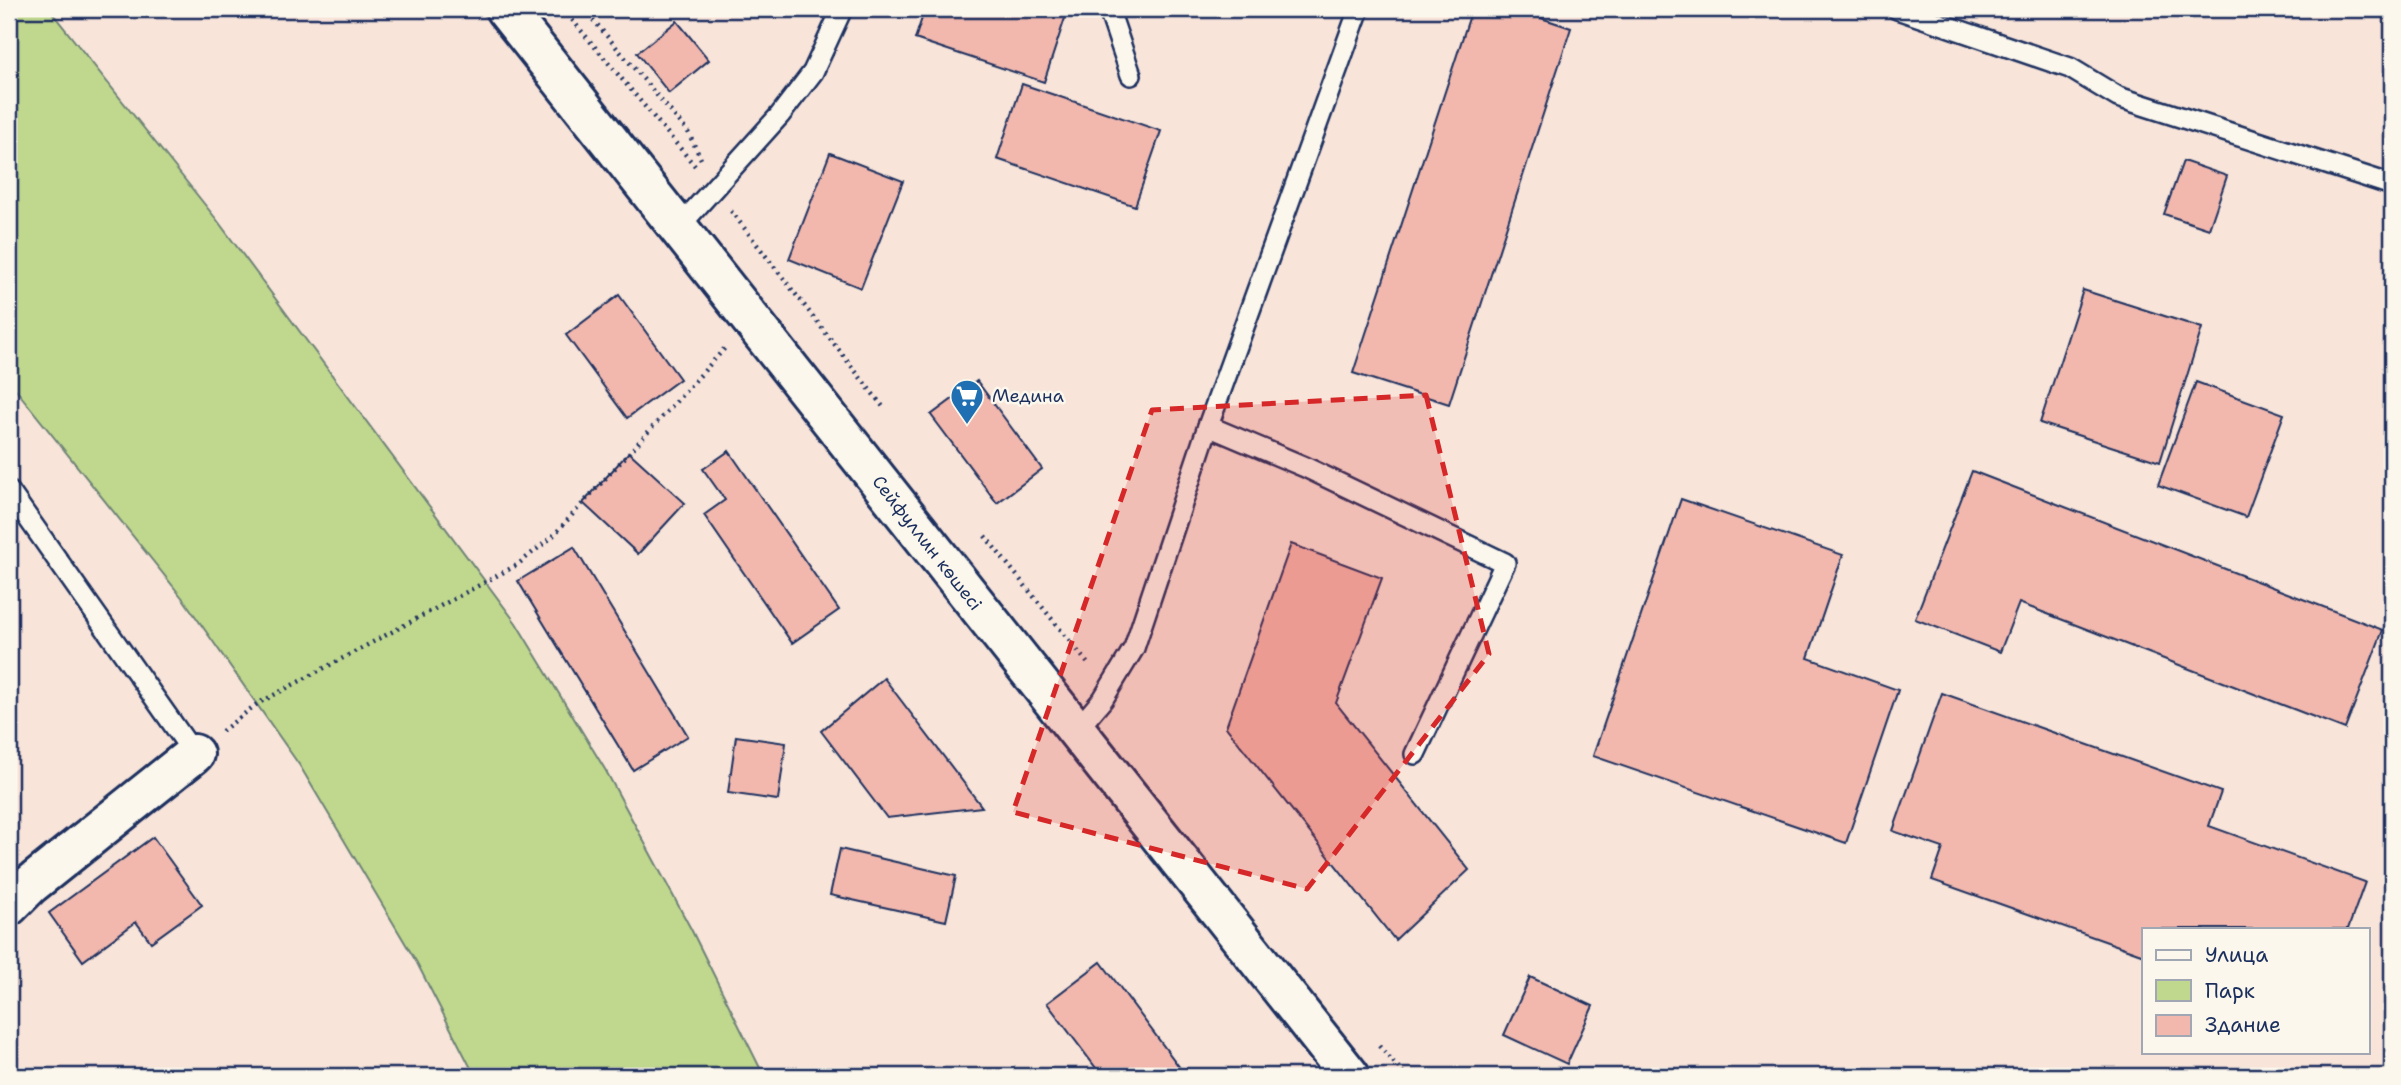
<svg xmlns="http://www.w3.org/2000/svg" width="2401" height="1085" font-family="'Shantell Sans',sans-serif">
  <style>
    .green { fill: #c0d78e; stroke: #6e8376; stroke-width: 2 }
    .building { fill: #f2b8ad; stroke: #1b2f5e; stroke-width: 2 }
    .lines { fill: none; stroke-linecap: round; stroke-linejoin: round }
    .service-casing { stroke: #1b2f5e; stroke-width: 24 }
    .tertiary-casing { stroke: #1b2f5e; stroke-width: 44 }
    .secondary-casing { stroke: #1b2f5e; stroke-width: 44 }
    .path { stroke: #1b2f5e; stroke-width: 4.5; stroke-dasharray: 2 5; stroke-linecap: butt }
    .service { stroke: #fbf7ec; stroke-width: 19 }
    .tertiary { stroke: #fbf7ec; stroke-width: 38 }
    .secondary { stroke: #fbf7ec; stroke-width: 38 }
    .marked { fill: #d62828; fill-opacity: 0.2; stroke: #d62828; stroke-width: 5; stroke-dasharray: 14 9; stroke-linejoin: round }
    .labels { text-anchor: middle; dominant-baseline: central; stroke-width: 5; stroke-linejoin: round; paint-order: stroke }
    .poi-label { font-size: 18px; fill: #1b2f5e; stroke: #fbf7ec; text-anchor: start }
    .street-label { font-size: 18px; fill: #1b2f5e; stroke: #fbf7ec }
  </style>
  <rect width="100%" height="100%" fill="#f8e4d9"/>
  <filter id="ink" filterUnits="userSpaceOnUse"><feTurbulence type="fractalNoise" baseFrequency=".0143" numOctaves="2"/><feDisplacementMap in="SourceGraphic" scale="14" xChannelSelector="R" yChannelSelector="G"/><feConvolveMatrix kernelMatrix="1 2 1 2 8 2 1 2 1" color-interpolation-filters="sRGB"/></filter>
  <g filter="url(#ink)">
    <polygon class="green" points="9,9 49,9 217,220 516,623 606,771 691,929 764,1076 475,1076 417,963 300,766 184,600 9,381"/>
    <g class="building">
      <polygon points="925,9 1068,9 1044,82 915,39"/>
      <polygon points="1472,9 1514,9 1571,28 1449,404 1353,373"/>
      <polygon points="677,21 709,60 669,93 637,53"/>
      <polygon points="1022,84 1161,131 1135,206 997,159"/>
      <polygon points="830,153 903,181 861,288 789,259"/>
      <polygon points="2183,161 2227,176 2209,229 2164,214"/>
      <polygon points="2083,290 2202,328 2160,462 2040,423"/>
      <polygon points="619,295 680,379 627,418 566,335"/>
      <polygon points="977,381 1042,469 997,503 931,415"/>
      <polygon points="2196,382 2284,414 2246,517 2158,485"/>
      <polygon points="729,451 839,610 792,643 704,515 725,500 703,469"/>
      <polygon points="629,452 685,503 638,554 583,503"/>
      <polygon points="1972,471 2383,630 2345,729 2019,603 2000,652 1915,619"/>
      <polygon points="1681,499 1843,555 1808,658 1898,690 1846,843 1593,756"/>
      <polygon points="1291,544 1382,578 1336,703 1469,870 1395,940 1226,727"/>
      <polygon points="574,547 688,736 633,770 518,581"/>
      <polygon points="884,678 982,807 887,818 821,731"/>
      <polygon points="1942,693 2221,792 2209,826 2365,882 2348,929 2144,929 2144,955 1932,880 1943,848 1893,831"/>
      <polygon points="736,736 786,743 778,800 728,793"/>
      <polygon points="153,837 202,905 151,942 136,922 83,961 49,913"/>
      <polygon points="840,849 956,876 946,921 830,895"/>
      <polygon points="1101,962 1186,1076 1102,1076 1047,1003"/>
      <polygon points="1530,977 1593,1006 1567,1064 1504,1035"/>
    </g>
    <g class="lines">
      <defs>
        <g id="service">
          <polyline points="1106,9 1111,16 1131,75"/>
          <polyline points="1897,9 2070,68 2118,97 2392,185"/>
          <polyline points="678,228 780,115 813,72 842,9"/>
          <polyline points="1208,426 1305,467 1505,563 1415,754"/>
          <polyline points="9,491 194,754"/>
          <polyline points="1076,731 1103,699 1134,648 1208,426 1359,9"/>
        </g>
        <polyline id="tertiary" points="9,906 30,885 194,754"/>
        <polyline id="secondary" points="505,9 1350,1076"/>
      </defs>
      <use href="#service" class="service-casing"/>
      <use href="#tertiary" class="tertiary-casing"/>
      <use href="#secondary" class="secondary-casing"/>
      <g class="path">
        <polyline points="563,9 695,166"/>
        <polyline points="584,9 688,132 701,159"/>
        <polyline points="731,211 884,408"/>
        <polyline points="985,536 1089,665"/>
        <polyline points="222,731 257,704 517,565 551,538 726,347"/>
        <polyline points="1379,1046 1406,1076"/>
      </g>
      <use href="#service" class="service"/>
      <use href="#tertiary" class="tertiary"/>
      <use href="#secondary" class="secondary"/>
    </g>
  </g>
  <path class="marked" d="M1426,395L1489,654L1307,889L1013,812L1152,410Z"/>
  <defs>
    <symbol id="supermarket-pin" viewBox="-11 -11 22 30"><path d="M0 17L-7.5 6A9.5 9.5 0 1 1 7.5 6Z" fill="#1f6fb2" stroke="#fbf7ec"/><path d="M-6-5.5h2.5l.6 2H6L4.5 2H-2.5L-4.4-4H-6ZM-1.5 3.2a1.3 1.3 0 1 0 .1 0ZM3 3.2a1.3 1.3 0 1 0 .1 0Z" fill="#fff"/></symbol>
  </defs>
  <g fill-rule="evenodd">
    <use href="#supermarket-pin" x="948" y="377" width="38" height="52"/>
  </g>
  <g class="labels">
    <g class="poi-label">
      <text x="992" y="396">Медина</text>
    </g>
    <g class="street-label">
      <text transform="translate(927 543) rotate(52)">Сейфуллин көшесі</text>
    </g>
  </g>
  <rect width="2401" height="1085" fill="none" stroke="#fbf7ec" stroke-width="35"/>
  <rect x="18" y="18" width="2366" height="1050" fill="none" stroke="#1b2f5e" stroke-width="2.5" filter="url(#ink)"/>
  <rect x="2142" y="928" width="228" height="126" fill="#fbf7ec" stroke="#a1a7b3" stroke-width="2"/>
  <rect x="2156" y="950" width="35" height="10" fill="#fbf7ec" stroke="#a1a7b3" stroke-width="2"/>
  <text x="2205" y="962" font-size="21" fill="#1b2f5e">Улица</text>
  <rect x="2156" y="980" width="35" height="21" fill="#c0d78e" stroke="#a1a7b3" stroke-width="2"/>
  <text x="2205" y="998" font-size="21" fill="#1b2f5e">Парк</text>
  <rect x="2156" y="1015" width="35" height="21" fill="#f2b8ad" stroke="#a1a7b3" stroke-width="2"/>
  <text x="2205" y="1032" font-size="21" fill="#1b2f5e">Здание</text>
</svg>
